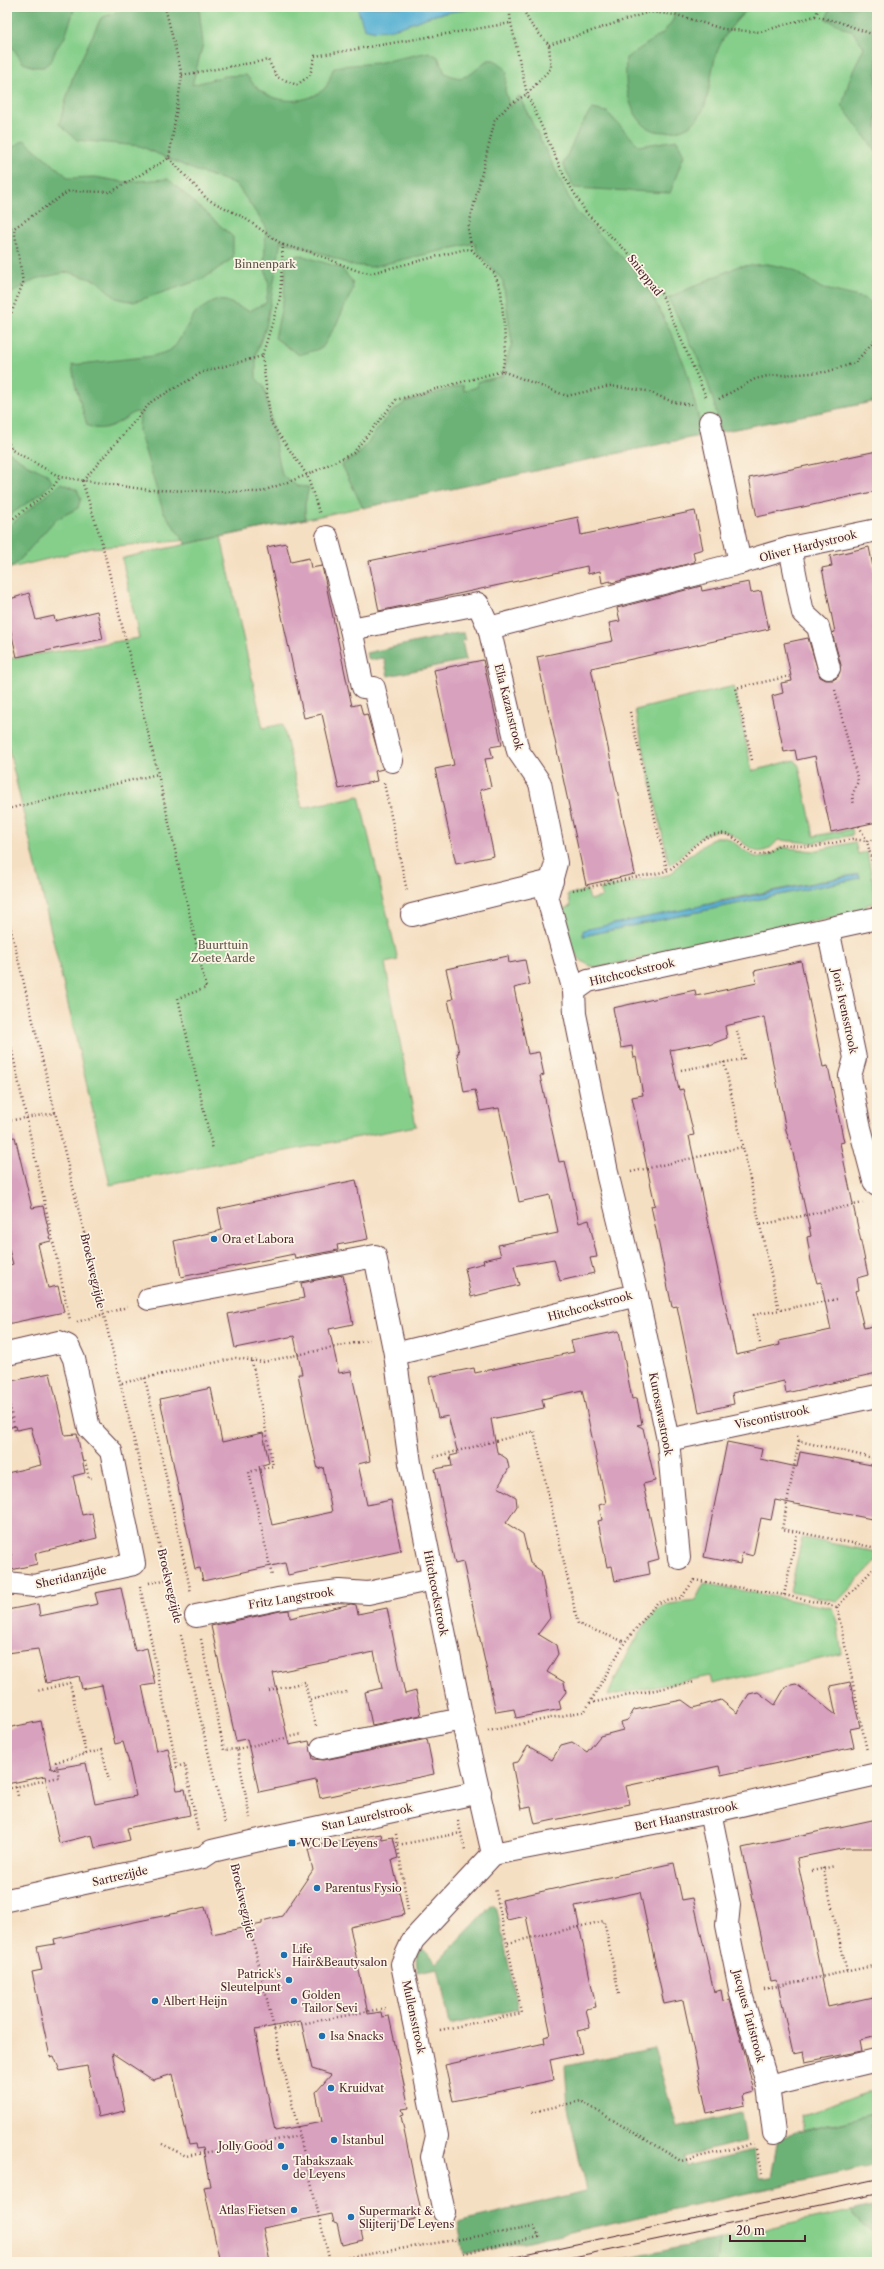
<svg xmlns="http://www.w3.org/2000/svg" width="884" height="2269" font-family="'Libre Caslon Text',serif">
  <style>
    .green { fill: #86cf8b; stroke: #68775b; fill-rule: evenodd }
    .forest { fill: #6cb277; stroke: #5b6851 }
    .water { fill: #55b0d3; stroke: #50687f }
    .building { fill: #d8a1be; fill-rule: evenodd }
    .lines { fill: none; stroke-linecap: round; stroke-linejoin: round }
    .minor-casing { stroke: #643c42; stroke-width: 24 }
    .path { stroke: #643c42; stroke-width: 2.5; stroke-dasharray: 1 3; stroke-linecap: butt }
    .minor { stroke: #fff; stroke-width: 22 }
    .tram { stroke: #4a1f2b; stroke-width: 1 }
    .poi-dot { fill: #1f6fb2; stroke: #fcf5e5; stroke-width: 1.5 }
    .labels { text-anchor: middle; dominant-baseline: central; stroke-width: 3.5; stroke-linejoin: round; paint-order: stroke }
    .park-label { font-size: 11px; fill: #5c5448; stroke: #fcf5e5 }
    .street-label { font-size: 11px; fill: #4a1f2b; stroke: #fcf5e5 }
    .poi-label { font-size: 11px; fill: #4a1f2b; stroke: #fcf5e5; text-anchor: start }
  </style>
  <rect width="100%" height="100%" fill="#fcf5e5"/>
  <filter id="ink" filterUnits="userSpaceOnUse"><feTurbulence type="fractalNoise" baseFrequency=".025" numOctaves="2"/><feDisplacementMap in="SourceGraphic" scale="8" xChannelSelector="R" yChannelSelector="G"/><feConvolveMatrix kernelMatrix="1 2 1 2 8 2 1 2 1" color-interpolation-filters="sRGB"/></filter>
  <filter id="wash" filterUnits="userSpaceOnUse"><feTurbulence type="fractalNoise" baseFrequency=".012" numOctaves="4" result="noise"/><feDisplacementMap in="SourceGraphic" scale="16" xChannelSelector="R" yChannelSelector="G"/><feGaussianBlur stdDeviation="0.9" result="paint"/><feColorMatrix in="noise" values="0 0 0 0 0 0 0 0 0 0 0 0 0 0 0 0 0 1.4 0 .05"/><feComposite in="paint" operator="in"/></filter>
  <g filter="url(#wash)">
    <rect width="100%" height="100%" fill="#f5dfc2"/>
    <g class="green">
      <polygon points="7,7 877,7 877,401 703,435 221,537 263,728 283,724 302,808 359,796 398,960 385,963 416,1126 110,1185 7,742 7,659 139,638 122,558 215,538 92,548 7,569"/>
      <path d="M734,686L752,771L795,760L799,766L814,836L852,829L853,835L813,843L778,840C752,871 744,830 718,831C696,832 683,859 669,865L635,710Z"/>
      <path d="M715,837H725C747,848 756,871 781,847L813,851L855,842L858,854L867,852L877,902L866,905L867,910L597,968C567,960 568,935 563,909L571,906L568,895L587,890L590,900L602,897L600,889L671,874L683,860ZM859,874L860,878L583,936L720,901Z"/>
      <polygon points="802,1538 877,1552 877,1560 838,1601 790,1592"/>
      <path d="M704,1583L832,1608L837,1622L842,1654L712,1684L710,1676L608,1696C615,1677 646,1614 662,1607C671,1602 685,1603 695,1601Z"/>
      <path d="M877,2089V2113L803,2131L801,2115C827,2109 851,2095 877,2089Z"/>
      <polygon points="851,2211 863,2224 877,2233 877,2262 717,2262 720,2239"/>
    </g>
    <g class="forest">
      <polygon points="7,7 75,7 65,37 56,49 52,60 44,67 34,67 23,63 7,39"/>
      <path d="M131,7L199,8L203,44L192,85L225,76L246,75C251,80 255,87 261,91C278,104 309,104 325,88C328,85 331,74 333,69L340,66L377,63L429,52L438,57L445,73C450,75 457,79 463,77C483,73 485,44 507,71L505,90L510,108L519,96L575,210L632,267L648,288L672,334L686,369L703,435L363,508L342,465L360,453L389,414L406,402L463,385L464,391L477,387V382L502,376L512,343L503,281L477,251L475,243L371,267L351,265L324,254L281,241L266,327L256,353V378L264,387L282,475L297,486L309,487L305,504V519L186,544L163,511L139,431L140,413L135,412C121,421 103,435 87,425L75,384L72,365L153,356L169,351L176,345L195,313L215,300L226,301L249,311L266,303L269,285L264,265L266,227L236,184L194,170L140,146L77,140L59,124L73,76L101,18Z"/>
      <path d="M675,7H751C736,19 724,34 717,52C705,85 715,128 668,132C659,132 649,131 643,124C626,106 625,82 626,58L663,33L673,20Z"/>
      <polygon points="831,7 877,7 877,153 842,106 850,78 864,47 853,32 826,19"/>
      <polygon points="592,109 607,112 639,146 677,140 684,155 670,193 574,188 563,164 580,127"/>
      <polygon points="24,140 69,178 95,177 123,182 168,179 233,237 233,258 203,279 134,302 116,298 97,281 68,272 35,279 7,296 7,151"/>
      <polygon points="300,255 341,268 352,281 353,289 336,325 322,348 299,355 275,338 284,296 286,258"/>
      <path d="M768,264L792,269L821,288L863,298L877,306V401L720,432C713,383 690,341 668,298L739,266Z"/>
      <polygon points="7,451 28,465 47,474 52,482 43,492 7,517"/>
      <polygon points="61,483 77,490 81,498 78,508 55,520 18,562 7,569 7,528"/>
      <polygon points="458,633 464,633 466,640 462,641 466,660 388,676 384,658 369,660 366,653"/>
      <path d="M493,1904L497,1909L518,2009L450,2025L438,1968L418,1972C416,1962 414,1957 423,1949L437,1963Z"/>
      <polygon points="654,2048 677,2128 741,2113 746,2141 684,2156 686,2166 754,2150 758,2179 771,2178 778,2138 877,2113 877,2165 464,2255 458,2222 586,2191 568,2107 565,2066"/>
      <polygon points="877,2205 877,2233 863,2224 851,2211"/>
      <polygon points="720,2239 717,2262 610,2262"/>
    </g>
    <g class="water">
      <path d="M357,7H484C468,10 451,11 435,15C413,21 387,37 364,28Z"/>
      <polygon points="859,874 860,878 583,936 583,930"/>
    </g>
    <g id="blocks">
      <g class="building">
        <polygon points="877,451 877,491 757,517 749,478"/>
        <polygon points="695,511 703,549 693,552 695,562 611,583 611,581 602,583 600,571 588,574 587,566 379,611 369,561 578,517 581,535"/>
        <polygon points="286,543 291,562 309,558 311,568 322,566 352,706 360,704 363,715 367,714 383,769 375,771 377,781 339,789 322,714 304,718 267,547"/>
        <polygon points="869,547 877,586 877,822 831,832 815,756 797,760 795,750 784,752 772,696 783,693 781,683 792,681 784,643 808,638 820,677 826,680 833,680 838,677 841,665 832,633 835,632 822,568 832,566 830,556"/>
        <polygon points="749,582 751,593 761,591 769,629 591,668 635,874 586,885 537,657 613,641 609,623 620,621 617,608 701,586 702,591"/>
        <polygon points="29,593 36,620 54,616 55,621 97,611 103,639 17,657 7,615 7,600"/>
        <polygon points="483,660 502,745 490,747 493,758 485,759 491,787 480,790 494,856 456,864 435,769 454,765 434,670"/>
        <polygon points="508,956 509,963 525,960 530,984 514,988 528,1054 539,1052 544,1075 540,1076 559,1162 565,1161 579,1223 589,1220 597,1257 590,1258 594,1273 560,1281 554,1259 514,1266 519,1285 471,1297 465,1268 484,1263 483,1260 501,1256 498,1245 558,1233 550,1195 519,1202 499,1108 480,1111 475,1090 464,1092 457,1053 459,1053 448,1000 453,999 446,969"/>
        <path d="M801,961L823,1067L828,1066L844,1142L840,1143L868,1275L857,1278L859,1290L855,1291L864,1328L877,1325V1373L786,1393L784,1381L744,1390L732,1393L734,1404L699,1412L677,1306L672,1307L651,1206L655,1205L632,1097L643,1095L636,1057L634,1058L632,1046L621,1048L613,1008L695,990L696,996L757,983L754,971ZM764,1017L786,1130L793,1153L811,1236L807,1237L811,1261L817,1283L821,1282L831,1330L779,1341L780,1345L736,1355L689,1136L694,1135L683,1089L679,1090L670,1050L708,1043L709,1045L727,1038L725,1026Z"/>
        <polygon points="15,1137 32,1208 43,1206 51,1241 38,1244 48,1288 58,1286 64,1312 7,1324 7,1266 13,1264 7,1243 7,1138"/>
        <polygon points="356,1180 368,1239 337,1245 338,1250 295,1258 294,1254 181,1277 174,1241 222,1230 218,1209"/>
        <polygon points="343,1275 353,1324 329,1329 339,1373 351,1371 366,1439 370,1461 358,1464 367,1505 391,1500 401,1551 288,1575 285,1563 203,1581 200,1568 195,1569 160,1399 211,1388 222,1442 263,1433 269,1463 259,1466 272,1525 332,1512 323,1467 318,1469 308,1428 298,1374 302,1374 294,1336 235,1348 228,1314 304,1298 301,1283"/>
        <polygon points="619,1331 632,1399 637,1398 642,1424 637,1425 643,1428 655,1481 643,1484 659,1559 648,1562 650,1574 615,1581 612,1566 607,1567 598,1521 602,1520 599,1505 606,1503 582,1390 542,1399 544,1408 491,1419 497,1452 507,1459 509,1468 498,1487 516,1497 517,1506 506,1523 523,1534 530,1563 541,1571 550,1618 538,1634 556,1645 558,1654 547,1672 564,1682 566,1692 559,1701 561,1709 516,1718 514,1709 496,1712 463,1562 455,1564 435,1469 452,1466 450,1456 458,1454 448,1416 438,1418 429,1377 474,1368 475,1373 574,1352 571,1341"/>
        <polygon points="50,1373 65,1435 77,1434 85,1473 73,1476 82,1515 92,1513 97,1538 35,1553 37,1564 7,1571 7,1473 41,1465 31,1427 17,1430 16,1426 7,1428 7,1382"/>
        <polygon points="727,1442 762,1449 760,1459 797,1467 800,1452 877,1466 877,1520 775,1500 771,1520 761,1518 753,1556 742,1553 740,1564 704,1557"/>
        <polygon points="121,1588 135,1651 147,1648 155,1684 142,1686 156,1751 168,1748 177,1790 185,1789 190,1815 127,1828 130,1840 95,1848 92,1835 59,1843 45,1776 7,1784 7,1728 41,1721 51,1769 86,1763 95,1804 136,1796 128,1759 123,1742 115,1744 102,1685 82,1689 79,1676 46,1683 38,1649 7,1653 7,1610 38,1604 40,1616 98,1604 95,1593"/>
        <polygon points="351,1604 356,1605 358,1614 387,1608 405,1694 416,1691 421,1715 372,1725 365,1692 382,1688 374,1652 273,1673 289,1745 309,1741 313,1759 324,1760 427,1739 434,1774 320,1798 316,1780 259,1792 247,1739 236,1741 211,1626 280,1611 289,1610 290,1618"/>
        <polygon points="850,1682 860,1727 850,1729 854,1747 721,1775 719,1766 626,1786 630,1804 535,1824 531,1807 521,1809 512,1763 518,1762 528,1746 552,1760 561,1745 572,1742 587,1752 600,1736 623,1730 621,1722 628,1720 634,1710 682,1700 693,1708 721,1700 737,1713 749,1694 758,1692 775,1705 786,1686 796,1684 836,1715 830,1686"/>
        <polygon points="877,1819 877,1848 846,1848 797,1858 828,2007 877,1996 877,2036 860,2040 862,2051 805,2062 803,2052 793,2054 777,1980 771,1981 742,1848"/>
        <path d="M381,1834L382,1839L393,1837L398,1858L392,1860L404,1915L350,1927L368,2014L381,2012L382,2017L389,2016L409,2108L402,2109L404,2115L401,2116L421,2212L414,2213L415,2219L361,2231L363,2240L342,2245L337,2224L334,2223L332,2214L263,2228L270,2262H220L204,2187L210,2186L203,2148L197,2149L196,2144L189,2145L173,2074L153,2080L112,2053L125,2111L98,2117L87,2066L60,2071L54,2056L50,2057L32,1972L42,1970L37,1947L55,1944L54,1939L205,1907L212,1934L262,1924V1921L282,1916L313,1870L308,1849L319,1847L320,1844ZM301,2021L312,2069L331,2075L316,2092L322,2122L275,2131L255,2030Z"/>
        <polygon points="674,1863 682,1900 693,1898 714,1992 721,1990 723,2001 730,2000 746,2057 754,2092 743,2095 745,2105 707,2113 683,2000 664,2004 640,1892 575,1906 596,2007 586,2009 590,2028 577,2031 582,2053 550,2060 554,2080 453,2101 445,2065 545,2043 544,2037 551,2035 526,1916 507,1920 502,1900"/>
      </g>
    </g>
  </g>
  <g filter="url(#ink)">
    <use href="#blocks" fill-opacity="0" stroke="#643c42" stroke-width="1"/>
    <g class="lines">
      <defs>
        <g id="minor">
          <polyline points="710,422 740,563"/>
          <polyline points="327,537 351,629 363,687 374,688 392,761"/>
          <polyline points="790,548 803,613 818,627 829,668"/>
          <polyline points="489,628 740,563 790,548 877,530"/>
          <polyline points="351,629 478,604 489,628 518,751 540,783 556,863 547,896 574,991"/>
          <polyline points="412,915 552,881"/>
          <polyline points="828,929 855,1058 850,1076 859,1124 874,1181 877,1185"/>
          <polyline points="637,1295 668,1440 679,1558"/>
          <polyline points="149,1299 375,1256 395,1354 410,1463 462,1719 493,1854"/>
          <polyline points="7,1354 59,1342 68,1346 74,1359 89,1428 111,1451 134,1564 34,1586 7,1583"/>
          <polyline points="395,1354 637,1295 608,1177 575,1014 574,991 588,981 877,918"/>
          <polyline points="668,1440 877,1396"/>
          <polyline points="196,1616 278,1599 339,1591 368,1593 433,1579"/>
          <polyline points="322,1748 462,1719"/>
          <polyline points="710,1812 729,1905 727,1925 741,1994 768,2086 877,2060"/>
          <polyline points="493,1854 710,1812 877,1774"/>
          <polyline points="7,1900 203,1857 212,1851 255,1841 480,1792"/>
          <polyline points="768,2086 774,2133"/>
          <polyline points="444,2212 432,2157 437,2136 402,1964 413,1940 493,1854"/>
        </g>
      </defs>
      <use href="#minor" class="minor-casing"/>
      <g class="path">
        <polyline points="509,7 511,23 527,94 565,178 587,214 637,261 661,293 707,399"/>
        <polyline points="815,16 820,7"/>
        <polyline points="549,45 649,12 677,15 723,29 760,32 815,16 839,22 877,36"/>
        <polyline points="182,75 268,60 277,77 297,85 310,75 315,56 511,23"/>
        <polyline points="169,158 207,199 243,217 283,245 280,298 262,356 271,423 307,475 320,515"/>
        <polyline points="7,228 14,228 69,191 111,192 169,158 182,75 165,7"/>
        <polyline points="283,245 311,252 358,271 371,273 466,249 472,250"/>
        <polyline points="7,324 23,283 14,228"/>
        <polyline points="502,371 506,352 501,290 494,273 472,250 468,229 495,120 509,105 527,94 551,68 549,45 530,23 522,7"/>
        <polyline points="719,399 755,379 768,376 826,372 855,363 877,337"/>
        <polyline points="7,440 12,450 60,477 149,490 260,492 307,475 353,453 396,400 502,371 567,396 610,386 647,391 673,402 693,405"/>
        <polyline points="82,481 101,539 158,774 206,988 178,998 213,1150"/>
        <polyline points="83,481 152,401 203,372 262,356"/>
        <polyline points="7,523 51,490 60,477"/>
        <polyline points="835,690 858,781 852,796 854,805"/>
        <polyline points="630,712 667,870"/>
        <polyline points="752,760 736,688 791,676"/>
        <polyline points="384,783 407,891"/>
        <polyline points="7,809 158,774"/>
        <polyline points="859,826 867,841 877,881"/>
        <path d="M573,890C594,886 615,882 636,877C646,875 657,874 666,871C682,865 694,837 717,834C745,829 745,874 780,844L814,847L852,839L867,841L877,839"/>
        <polyline points="7,913 174,1606"/>
        <polyline points="7,1028 70,1320"/>
        <polyline points="724,1062 760,1225 863,1203"/>
        <polyline points="681,1070 744,1059 737,1031"/>
        <polyline points="7,1121 55,1113"/>
        <polyline points="631,1172 742,1147"/>
        <polyline points="760,1225 779,1310"/>
        <polyline points="77,1322 127,1307"/>
        <polyline points="760,1343 754,1315 837,1299"/>
        <polyline points="252,1361 273,1466 249,1472 272,1576"/>
        <polyline points="145,1378 191,1593"/>
        <polyline points="122,1383 236,1358 263,1362 369,1340"/>
        <polyline points="7,1394 15,1431"/>
        <polyline points="797,1436 799,1441 877,1459"/>
        <polyline points="799,1441 782,1529 877,1548"/>
        <polyline points="434,1457 534,1431 578,1624 625,1642"/>
        <polyline points="85,1461 89,1478 92,1478"/>
        <polyline points="7,1502 13,1500"/>
        <polyline points="7,1539 12,1560"/>
        <polyline points="694,1580 784,1595 837,1607 877,1565"/>
        <polyline points="149,1583 169,1579"/>
        <polyline points="140,1586 177,1767 185,1764 198,1832"/>
        <polyline points="784,1595 797,1533"/>
        <polyline points="837,1607 867,1751"/>
        <polyline points="181,1635 225,1824"/>
        <polyline points="201,1639 224,1750 237,1749 250,1818"/>
        <polyline points="269,1691 305,1682 309,1700"/>
        <polyline points="590,1703 695,1682"/>
        <polyline points="316,1726 309,1700 347,1692"/>
        <polyline points="488,1731 585,1711 625,1642 657,1603 681,1598 694,1580 692,1577"/>
        <polyline points="237,1749 303,1734"/>
        <polyline points="86,1754 102,1750 109,1781"/>
        <polyline points="16,1787 18,1796"/>
        <polyline points="7,1789 59,1777 56,1762 86,1754 70,1683 37,1691"/>
        <polyline points="458,1821 465,1850"/>
        <polyline points="396,1834 408,1910"/>
        <polyline points="398,1845 461,1833"/>
        <polyline points="823,1868 847,1972"/>
        <polyline points="236,1870 330,2262"/>
        <polyline points="812,1871 835,1866"/>
        <polyline points="508,1943 604,1921 619,1994"/>
        <polyline points="764,1989 877,1965"/>
        <polyline points="274,2029 386,2008"/>
        <polyline points="440,2030 522,2013 495,1888"/>
        <polyline points="532,2112 581,2101 681,2161 753,2144"/>
        <polyline points="162,2144 186,2156 299,2136"/>
        <polyline points="756,2150 762,2174"/>
        <polyline points="320,2262 534,2227 539,2237 464,2253"/>
      </g>
      <use href="#minor" class="minor"/>
      <g class="tram">
        <polyline points="493,2262 877,2179"/>
        <polyline points="550,2262 877,2193"/>
      </g>
    </g>
  </g>
  <g class="poi-dot">
    <circle cx="214" cy="1239" r="4"/>
    <rect x="288" y="1839" width="8" height="8" rx="2"/>
    <circle cx="317" cy="1888" r="4"/>
    <circle cx="284" cy="1955" r="4"/>
    <circle cx="289" cy="1980" r="4"/>
    <circle cx="155" cy="2001" r="4"/>
    <circle cx="294" cy="2001" r="4"/>
    <circle cx="322" cy="2036" r="4"/>
    <circle cx="331" cy="2088" r="4"/>
    <circle cx="334" cy="2140" r="4"/>
    <circle cx="281" cy="2146" r="4"/>
    <circle cx="285" cy="2167" r="4"/>
    <circle cx="294" cy="2210" r="4"/>
    <circle cx="351" cy="2217" r="4"/>
  </g>
  <g class="labels">
    <g class="park-label">
      <text x="265" y="264">Binnenpark</text>
      <text x="223" y="945">Buurttuin<tspan x="223" dy="13">Zoete Aarde</tspan></text>
    </g>
    <g class="street-label">
      <text transform="translate(645 275) rotate(52)">Snieppad</text>
      <text transform="translate(808 546) rotate(-14)">Oliver Hardystrook</text>
      <text transform="translate(509 707) rotate(76)">Elia Kazanstrook</text>
      <text transform="translate(632 972) rotate(-13)">Hitchcockstrook</text>
      <text transform="translate(845 1011) rotate(78)">Joris Ivensstrook</text>
      <text transform="translate(93 1271) rotate(77)">Broekwegzijde</text>
      <text transform="translate(590 1306) rotate(-15)">Hitchcockstrook</text>
      <text transform="translate(661 1414) rotate(79)">Kurosawastrook</text>
      <text transform="translate(772 1417) rotate(-12)">Viscontistrook</text>
      <text transform="translate(71 1577) rotate(-12)">Sheridanzijde</text>
      <text transform="translate(170 1586) rotate(77)">Broekwegzijde</text>
      <text transform="translate(436 1593) rotate(79)">Hitchcockstrook</text>
      <text transform="translate(291 1598) rotate(-9)">Fritz Langstrook</text>
      <text transform="translate(686 1816) rotate(-12)">Bert Haanstrastrook</text>
      <text transform="translate(367 1817) rotate(-12)">Stan Laurelstrook</text>
      <text transform="translate(120 1876) rotate(-13)">Sartrezijde</text>
      <text transform="translate(243 1901) rotate(77)">Broekwegzijde</text>
      <text transform="translate(749 2016) rotate(75)">Jacques Tatistrook</text>
      <text transform="translate(414 2017) rotate(78)">Mullensstrook</text>
    </g>
    <g class="poi-label">
      <text x="222" y="1239">Ora et Labora</text>
      <text x="300" y="1843">WC De Leyens</text>
      <text x="325" y="1888">Parentus Fysio</text>
      <text x="292" y="1949">Life<tspan x="292" dy="13">Hair&amp;Beautysalon</tspan></text>
      <text x="281" y="1974" text-anchor="end">Patrick's<tspan x="281" dy="13">Sleutelpunt</tspan></text>
      <text x="302" y="1995">Golden<tspan x="302" dy="13">Tailor Sevi</tspan></text>
      <text x="163" y="2001">Albert Heijn</text>
      <text x="330" y="2036">Isa Snacks</text>
      <text x="339" y="2088">Kruidvat</text>
      <text x="342" y="2140">Istanbul</text>
      <text x="273" y="2146" text-anchor="end">Jolly Good</text>
      <text x="293" y="2161">Tabakszaak<tspan x="293" dy="13">de Leyens</tspan></text>
      <text x="286" y="2210" text-anchor="end">Atlas Fietsen</text>
      <text x="359" y="2211">Supermarkt &amp;<tspan x="359" dy="13">Slijterij De Leyens</tspan></text>
    </g>
  </g>
  <rect width="884" height="2269" fill="none" stroke="#fcf5e5" stroke-width="24"/>
  <path d="M730 2235v6h75v-6" fill="none" stroke="#4a1f2b" stroke-width="2"/>
  <text x="736" y="2235" font-size="12" fill="#4a1f2b" stroke="#fcf5e5" stroke-width="3" paint-order="stroke">20 m</text>
</svg>
